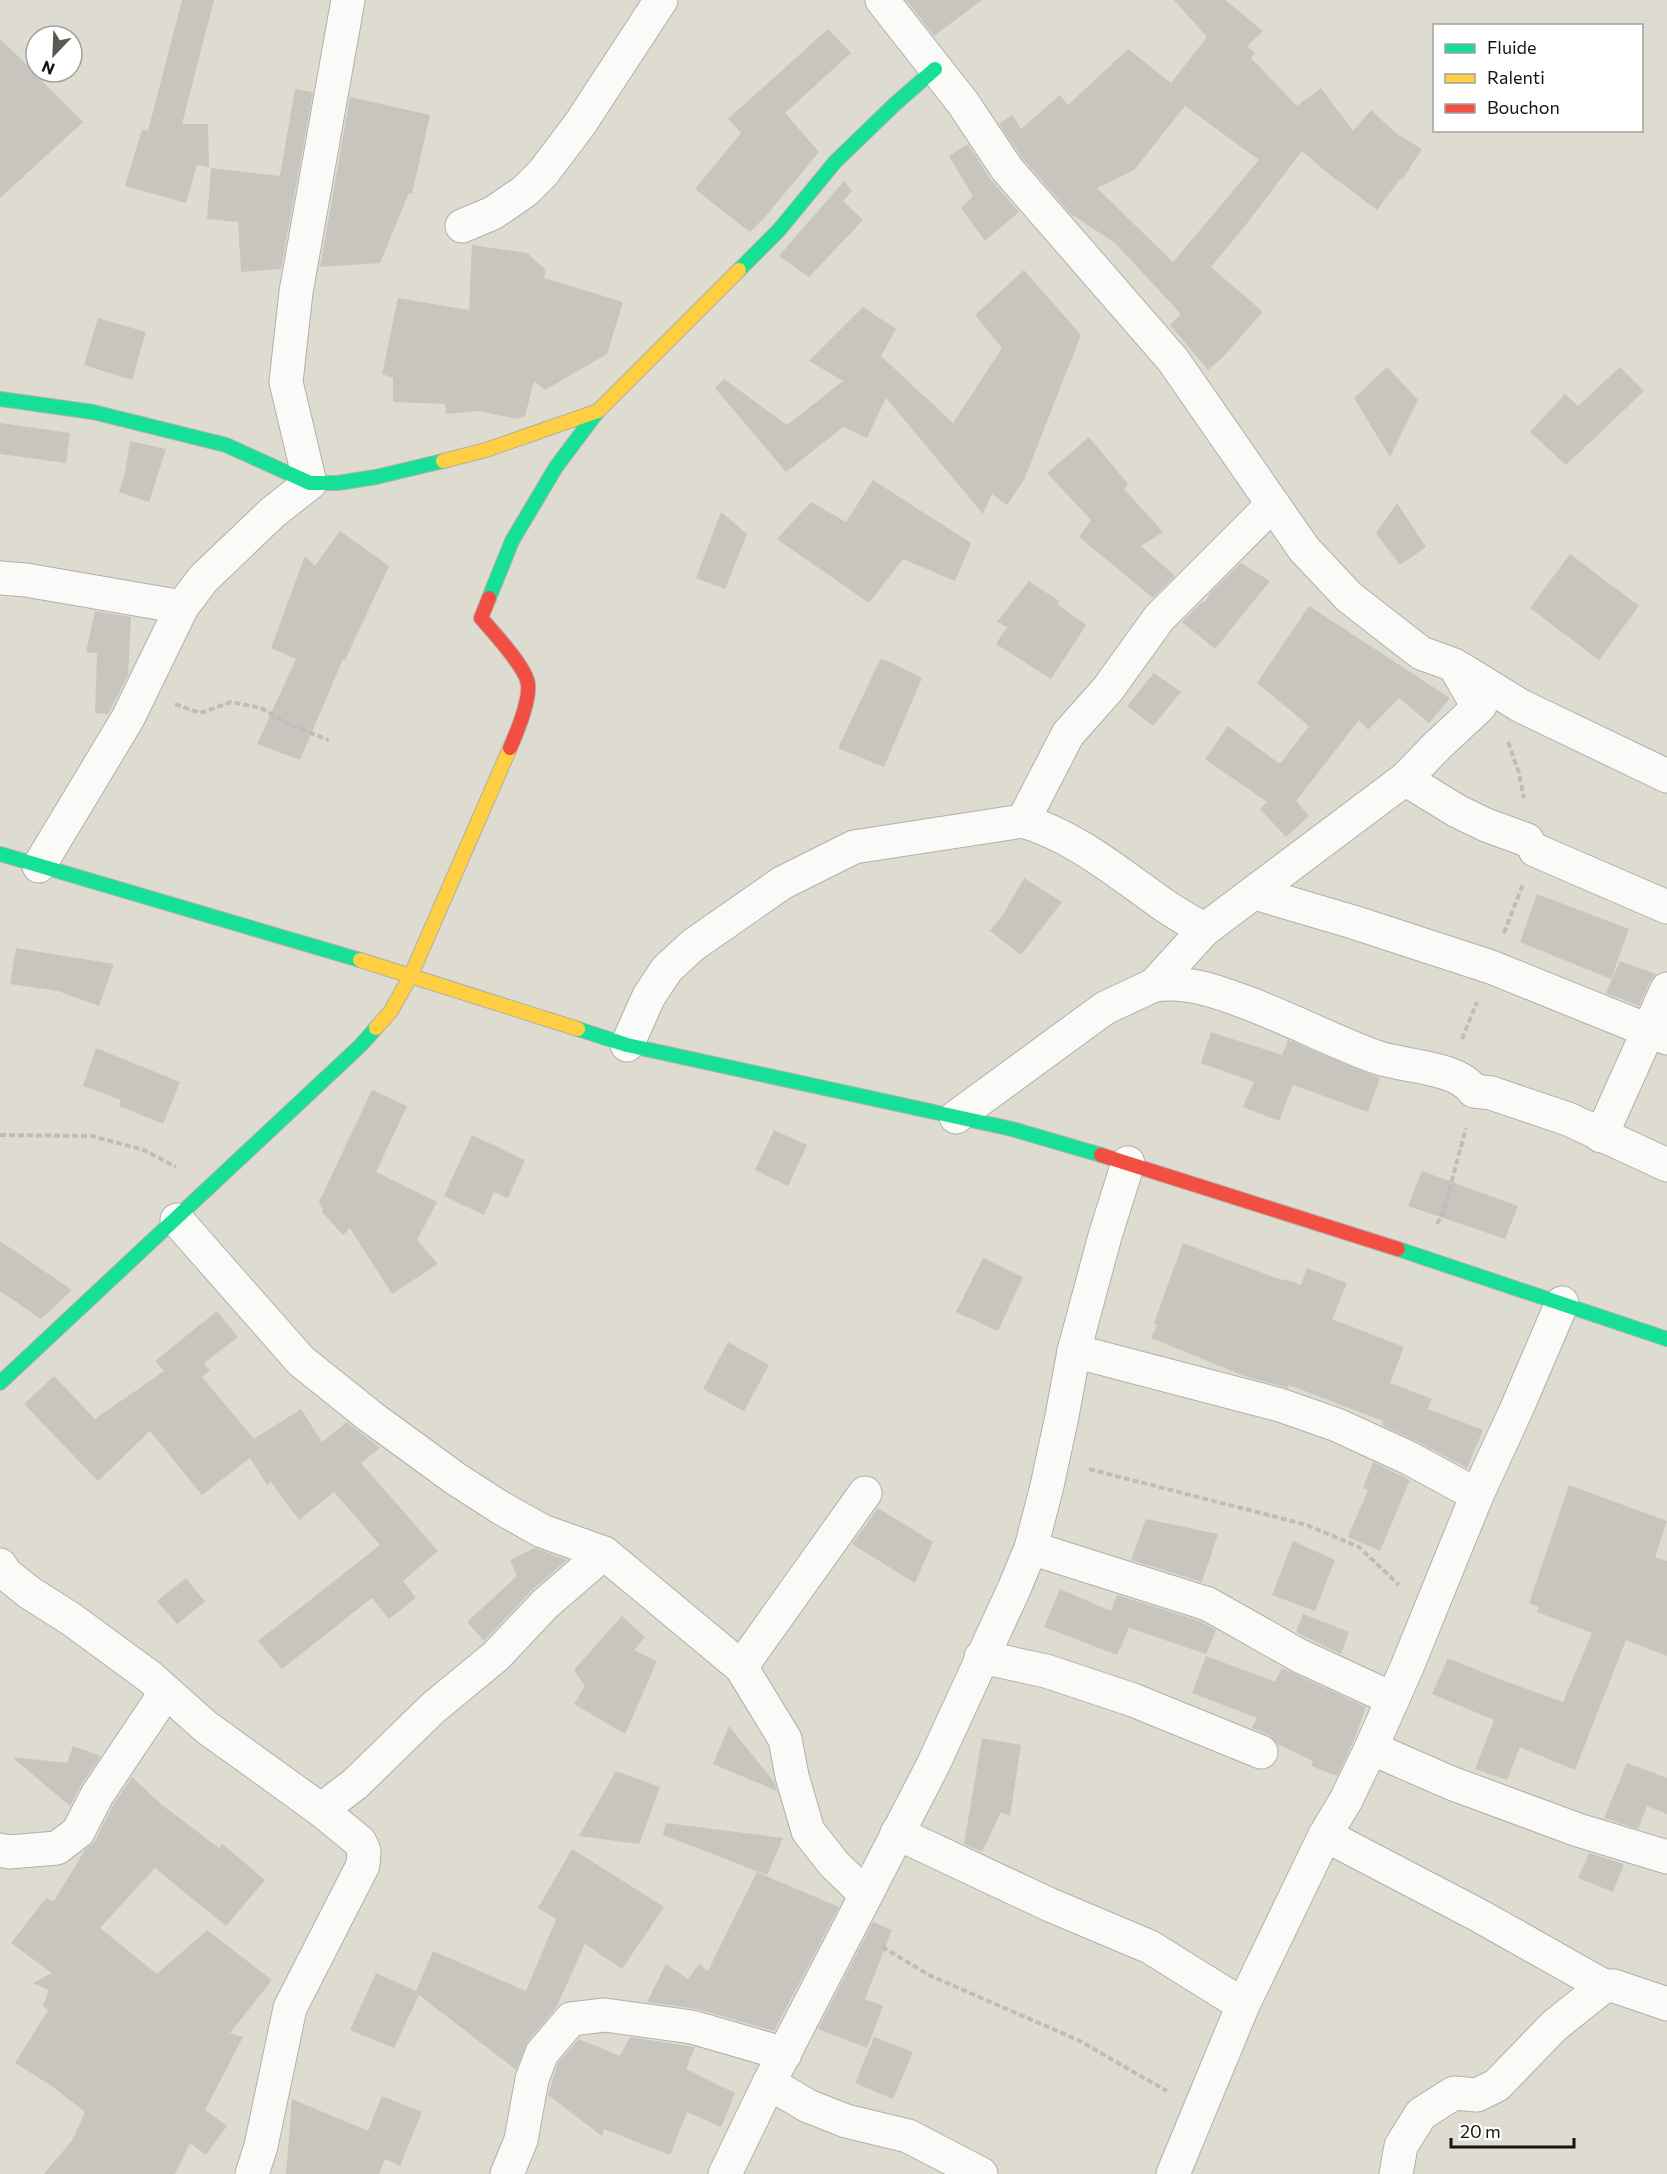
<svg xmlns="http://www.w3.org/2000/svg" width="1667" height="2174" font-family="Commissioner,sans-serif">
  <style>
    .building { fill: #c7c5bd; fill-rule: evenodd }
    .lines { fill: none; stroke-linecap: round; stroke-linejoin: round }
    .street-casing { stroke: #b1b0a8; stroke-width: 35 }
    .fast-casing { stroke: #b1b0a8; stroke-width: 16 }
    .slow-casing { stroke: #b1b0a8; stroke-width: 16 }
    .jam-casing { stroke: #b1b0a8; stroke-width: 16 }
    .path { stroke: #bebdb9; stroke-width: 4; stroke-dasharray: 6 3; stroke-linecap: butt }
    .street { stroke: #fafaf8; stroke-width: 33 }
    .fast { stroke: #16e098; stroke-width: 14 }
    .slow { stroke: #ffcf43; stroke-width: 14 }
    .jam { stroke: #f24e42; stroke-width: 14 }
  </style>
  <rect width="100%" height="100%" fill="#dedcd1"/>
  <g class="building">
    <polygon points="182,0 214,0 182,124 208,124 209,167 197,165 186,203 125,186 142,129 148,131"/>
    <polygon points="906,0 982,0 934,36"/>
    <path d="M1174,0H1225L1263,31L1247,46L1255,53L1251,58L1297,106L1321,88L1353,131L1371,110L1397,134L1422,149L1402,180L1400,179L1377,210L1325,171L1302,151L1248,222L1211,267L1263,312L1222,358L1208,370L1170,325L1181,314L1115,243L1071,214L1022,158L999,124L1012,115L1021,129L1060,95L1068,105L1128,49L1171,83L1207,37ZM1185,106L1259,160L1173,262L1097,188L1134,170Z"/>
    <polygon points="828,29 851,53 785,113 819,152 765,217 750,232 695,189 741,133 728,119"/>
    <polygon points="0,39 42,79 41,80 83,122 0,198"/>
    <polygon points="295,89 313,92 281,269 241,272 238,222 207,219 211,168 280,176"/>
    <polygon points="350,97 430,115 412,194 409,193 380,263 320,267"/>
    <polygon points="968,144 991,180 1019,212 985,241 961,208 973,196 949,156"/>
    <polygon points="844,181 852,191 843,201 863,220 809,277 779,256"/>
    <polygon points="472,245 527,253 546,270 544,278 623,302 607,354 545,390 534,381 525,416 517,419 479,411 446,414 445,404 393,402 393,378 382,374 398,298 469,310"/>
    <polygon points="1024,270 1081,335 1024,480 1007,505 992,494 983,514 886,398 867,438 843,427 786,472 715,388 724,379 787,425 843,381 809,361 863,307 896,329 881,356 953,423 1002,348 975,315"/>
    <polygon points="98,318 146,332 132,380 84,365"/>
    <polygon points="1387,367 1418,400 1390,457 1354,398"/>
    <polygon points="1620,367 1644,391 1566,465 1530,432 1565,394 1578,406"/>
    <polygon points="0,423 70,433 66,463 0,454"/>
    <polygon points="1089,437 1128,484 1124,489 1163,532 1141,546 1175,576 1153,598 1079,537 1091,520 1047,473"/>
    <polygon points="130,441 166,449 149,502 119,492 125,472"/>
    <polygon points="873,480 971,543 955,581 903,559 869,603 777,539 811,502 846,522"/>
    <polygon points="1397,503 1426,547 1400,565 1376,533"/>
    <polygon points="721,512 747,534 725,589 696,578"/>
    <polygon points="340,531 389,566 345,660 343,659 300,760 257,744 296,659 271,648 305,556 315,566"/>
    <polygon points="1570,554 1639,606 1599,660 1530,608"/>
    <polygon points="1241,563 1270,581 1215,649 1182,622 1203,601 1205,602 1211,592"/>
    <polygon points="1029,581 1059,601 1057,604 1086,625 1051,679 996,644 1007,627 997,622"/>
    <polygon points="1309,606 1450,698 1429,723 1399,698 1368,730 1359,720 1296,801 1309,816 1286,837 1260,809 1267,802 1205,759 1228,726 1280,764 1309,726 1257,683"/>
    <polygon points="95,611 131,617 128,675 108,714 95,713 97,653 86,652"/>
    <polygon points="881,658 922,678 884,767 838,748"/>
    <polygon points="1154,673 1181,692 1153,726 1127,706"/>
    <polygon points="1024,878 1062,902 1021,955 990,931 1004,913"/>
    <polygon points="1537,894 1629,929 1611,979 1520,942"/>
    <polygon points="16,948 114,964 99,1006 58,991 10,984"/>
    <polygon points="1620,961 1656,974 1650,981 1639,1006 1606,993"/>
    <polygon points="1211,1032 1282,1055 1288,1040 1380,1078 1368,1112 1293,1085 1279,1121 1243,1107 1254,1082 1201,1063"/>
    <polygon points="96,1048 180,1082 163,1124 119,1106 121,1100 83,1086"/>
    <polygon points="372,1090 407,1106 376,1172 437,1202 417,1240 438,1264 392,1294 350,1228 343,1235 321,1211 323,1210 319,1202"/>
    <polygon points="774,1130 807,1145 788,1186 755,1170"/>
    <polygon points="472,1135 525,1160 508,1198 494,1192 484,1215 444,1196"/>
    <polygon points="1422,1171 1518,1206 1505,1239 1408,1206"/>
    <polygon points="0,1241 72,1290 41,1319 0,1291"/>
    <polygon points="1183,1243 1284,1281 1285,1279 1301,1285 1307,1268 1347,1283 1332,1319 1404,1347 1390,1383 1432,1399 1428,1409 1483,1430 1467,1468 1418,1442 1382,1425 1383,1421 1289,1385 1288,1388 1244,1376 1151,1338 1157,1325 1154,1323"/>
    <polygon points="983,1258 1023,1277 998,1331 956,1312"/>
    <polygon points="217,1311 238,1337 204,1363 210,1371 202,1377 254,1439 301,1409 322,1442 347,1422 380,1448 361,1463 438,1551 403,1581 416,1598 389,1619 372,1598 282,1669 258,1641 380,1545 334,1492 299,1520 271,1482 267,1485 250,1458 202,1495 150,1431 98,1481 24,1404 54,1376 95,1419 164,1371 155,1361"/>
    <polygon points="728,1342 769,1365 744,1411 703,1389"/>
    <polygon points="1373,1462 1410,1480 1380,1551 1348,1537 1368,1490 1363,1488"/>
    <polygon points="1569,1485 1667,1521 1655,1557 1667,1561 1667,1656 1626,1640 1575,1770 1520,1747 1507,1780 1475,1769 1494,1720 1432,1694 1448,1658 1499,1679 1563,1702 1592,1633 1537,1612 1539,1607 1529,1603"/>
    <polygon points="878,1508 933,1542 915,1583 852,1544"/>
    <polygon points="1146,1519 1218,1534 1202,1582 1131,1560"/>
    <polygon points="1293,1541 1335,1560 1315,1611 1272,1595"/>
    <polygon points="535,1548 567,1560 531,1591 484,1641 467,1622 517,1576 510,1560"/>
    <polygon points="186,1578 205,1602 177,1624 157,1601"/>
    <polygon points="1060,1589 1111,1611 1117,1595 1200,1621 1216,1630 1206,1654 1129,1628 1117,1655 1044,1627"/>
    <polygon points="1303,1614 1349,1632 1341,1654 1296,1632"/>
    <polygon points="622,1616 645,1637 634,1650 657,1661 625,1734 574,1704 585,1686 574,1670"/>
    <polygon points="1206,1656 1275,1682 1282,1668 1366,1707 1354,1740 1337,1776 1311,1766 1313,1761 1277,1744 1269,1735 1252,1728 1257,1718 1192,1693"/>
    <polygon points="729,1726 774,1782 777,1791 713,1764"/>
    <polygon points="982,1738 1021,1745 1010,1816 1001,1812 982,1852 964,1844"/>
    <polygon points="73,1746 101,1756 81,1785 70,1806 12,1757 67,1763"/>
    <polygon points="1627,1763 1667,1778 1667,1814 1647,1806 1638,1829 1604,1818"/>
    <polygon points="616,1771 660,1787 639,1844 579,1836"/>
    <polygon points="132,1777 162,1805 219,1848 222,1844 265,1880 226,1926 155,1868 100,1928 157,1974 207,1930 272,1980 230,2033 243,2037 205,2110 227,2126 206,2155 190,2143 175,2174 44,2174 73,2139 85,2112 53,2087 15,2063 48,2010 43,2006 49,1990 33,1983 52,1973 11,1943 46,1898 54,1901 85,1850 95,1841 113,1805"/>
    <polygon points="666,1823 783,1838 767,1875 663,1835"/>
    <polygon points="572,1849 664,1907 622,1969 585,1944 556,2008 528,2041 516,2070 419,1995 394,2048 350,2030 376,1973 416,1991 433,1951 526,1991 556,1919 538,1908"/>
    <polygon points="1589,1853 1624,1864 1613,1892 1578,1878"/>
    <polygon points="757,1872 839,1907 774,2031 697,2009 647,2002 666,1964 688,1979 699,1964 708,1971"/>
    <polygon points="873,1922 892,1930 865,1999 883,2006 867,2048 818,2029"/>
    <polygon points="630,2037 695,2047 686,2069 735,2093 721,2127 687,2112 670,2155 604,2129 602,2136 548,2095 558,2063 579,2039 620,2056"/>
    <polygon points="874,2037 913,2052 893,2099 855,2083"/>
    <polygon points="382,2096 422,2112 400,2166 385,2159 379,2174 286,2174 292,2099 368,2131"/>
  </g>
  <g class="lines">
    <defs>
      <g id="street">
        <polyline points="882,0 963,103 1007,169 1173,360 1304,549 1349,597 1421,653 1454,665 1473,698"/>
        <polyline points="462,226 493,213 525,191 543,173 580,124 661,0"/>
        <polyline points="0,578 26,580 182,607"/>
        <polyline points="1461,669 1521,706 1667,776"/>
        <polyline points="1405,779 1457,811 1486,825 1527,840"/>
        <polyline points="1023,821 1068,734 1108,689 1159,618 1273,504"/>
        <polyline points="1535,850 1667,907"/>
        <polyline points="39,866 128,718 182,607 203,579 272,513 310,483 286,382 296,292 348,0"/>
        <polyline points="1255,893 1353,922 1491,967 1667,1038"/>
        <path d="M1154,985C1189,980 1221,993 1253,1005C1294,1021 1335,1042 1376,1057C1404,1067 1456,1066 1474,1091L1491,1093L1568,1119L1667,1165"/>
        <path d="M627,1045L649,996L667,969L693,945L782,883L854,847L1023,821C1076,837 1117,872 1161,903C1175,913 1190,921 1204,930"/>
        <polyline points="956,1117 1105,1008 1154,985 1204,930 1405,779 1438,745 1480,706"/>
        <polyline points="1601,1136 1667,989"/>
        <polyline points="177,1220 301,1361 371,1417 456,1479 501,1508 542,1531 604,1553 741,1667 785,1739 792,1776 808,1831 834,1864 866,1895"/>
        <polyline points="1074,1351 1280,1405 1337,1425 1409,1458 1477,1495"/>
        <polyline points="1031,1548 1208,1604 1300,1656 1393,1699"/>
        <polyline points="0,1565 6,1574 30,1593 71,1619 150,1677 206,1727 321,1810 360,1842 364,1851 363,1865 290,2008 261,2146 252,2174"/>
        <polyline points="981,1657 1046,1671 1133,1700 1261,1752"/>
        <polyline points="741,1667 865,1493"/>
        <polyline points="1371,1748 1451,1783 1578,1830 1667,1857"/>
        <polyline points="321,1810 355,1784 433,1708 496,1656 545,1604 604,1553"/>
        <polyline points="897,1833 1048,1904 1150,1947 1243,2005"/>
        <polyline points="1325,1835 1478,1915 1604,1986"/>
        <polyline points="0,1850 9,1852 57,1848 78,1832 97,1795 166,1692"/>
        <polyline points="769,2083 808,2106 846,2121 908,2136 981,2174"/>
        <polyline points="507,2174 521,2140 532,2079 542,2053 571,2019 605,2015 692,2027 785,2054"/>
        <polyline points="725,2174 769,2083 933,1765 1014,1589 1031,1548 1047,1486 1062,1416 1074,1351 1105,1236 1128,1163"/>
        <polyline points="1173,2174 1243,2005 1325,1835 1346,1800 1371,1748 1407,1667 1477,1495 1517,1408 1562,1303"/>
        <polyline points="1396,2174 1401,2146 1421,2114 1454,2093 1477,2095 1497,2085 1554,2026 1604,1986 1614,1986 1667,2004"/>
      </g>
      <g id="fast">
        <polyline points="739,270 779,230 835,162 895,104 935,69"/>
        <polyline points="0,399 93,412 226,445 310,483 338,483 376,477 443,461"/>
        <polyline points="489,598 512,541 556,467 598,411"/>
        <polyline points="0,854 360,960"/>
        <polyline points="578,1029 627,1045 1012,1129 1101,1155"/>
        <polyline points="1398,1249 1667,1339"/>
        <path d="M0,1383C121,1271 241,1158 361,1045L376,1028"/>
      </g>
      <g id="slow">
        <polyline points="443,461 486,450 598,411 739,270"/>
        <polyline points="360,960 578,1029"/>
        <polyline points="376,1028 391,1011 411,975 510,748"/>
      </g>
      <g id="jam">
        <path d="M489,598L481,618C493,632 526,667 528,684C530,701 517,732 510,748"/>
        <polyline points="1101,1155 1398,1249"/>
      </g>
    </defs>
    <use href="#street" class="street-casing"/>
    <use href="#fast" class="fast-casing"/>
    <use href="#slow" class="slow-casing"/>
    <use href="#jam" class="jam-casing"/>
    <g class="path">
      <polyline points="175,704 200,713 231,702 261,708 288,724 329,740"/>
      <polyline points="1508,742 1519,773 1524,798"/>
      <polyline points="1504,933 1523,884"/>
      <polyline points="1462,1039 1477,1002"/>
      <polyline points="0,1135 92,1136 144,1150 176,1167"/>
      <polyline points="1437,1224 1443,1213 1466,1128"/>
      <polyline points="1089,1469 1307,1525 1359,1547 1399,1585"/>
      <polyline points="882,1947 931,1976 1078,2040 1167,2091"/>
    </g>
    <use href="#street" class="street"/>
    <use href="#fast" class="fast"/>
    <use href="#slow" class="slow"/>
    <use href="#jam" class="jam"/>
  </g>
  <rect x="1433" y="24" width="210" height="108" fill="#ffffff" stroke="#a1a19e" stroke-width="1.5"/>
  <rect x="1445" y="44" width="30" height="9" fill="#16e098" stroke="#a1a19e" stroke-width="1.5"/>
  <text x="1487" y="54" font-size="18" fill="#15140d">Fluide</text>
  <rect x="1445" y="74" width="30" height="9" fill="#ffcf43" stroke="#a1a19e" stroke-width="1.5"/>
  <text x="1487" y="84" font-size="18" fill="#15140d">Ralenti</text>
  <rect x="1445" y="104" width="30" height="9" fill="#f24e42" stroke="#a1a19e" stroke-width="1.5"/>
  <text x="1487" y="114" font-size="18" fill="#15140d">Bouchon</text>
  <g transform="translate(54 54) rotate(203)"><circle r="28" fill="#ffffff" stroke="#a1a19e" stroke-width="1.5"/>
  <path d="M0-4.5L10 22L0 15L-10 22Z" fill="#5b5a52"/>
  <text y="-9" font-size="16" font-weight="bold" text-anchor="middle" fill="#15140d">N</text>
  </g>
  <path d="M1451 2138v9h123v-9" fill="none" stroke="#15140d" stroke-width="3"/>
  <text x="1460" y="2138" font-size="18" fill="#15140d" stroke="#ffffff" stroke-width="4.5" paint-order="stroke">20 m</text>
</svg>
